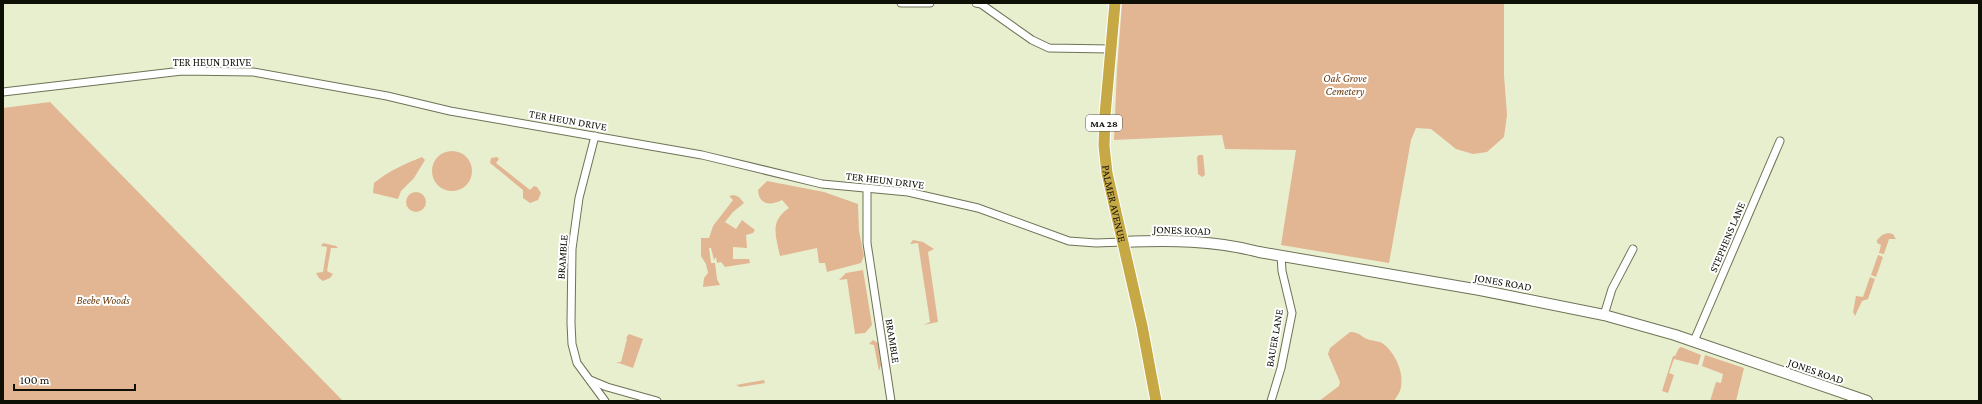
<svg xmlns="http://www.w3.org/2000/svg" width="1982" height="404" font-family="'Crimson Pro',serif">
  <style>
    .green { fill: #e2b693 }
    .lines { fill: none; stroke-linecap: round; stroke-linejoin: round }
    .minor-casing { stroke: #6d7356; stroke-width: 9 }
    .secondary-casing { stroke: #6d7356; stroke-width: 12 }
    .trunk-casing { stroke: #fff; stroke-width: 13 }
    .minor { stroke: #fff; stroke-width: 7 }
    .secondary { stroke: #fff; stroke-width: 10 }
    .trunk { stroke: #c6a844; stroke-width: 11 }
    .labels { text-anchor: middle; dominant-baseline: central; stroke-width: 4; stroke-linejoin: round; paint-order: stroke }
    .shield { fill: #fff; stroke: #565851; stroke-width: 1 }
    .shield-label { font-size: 10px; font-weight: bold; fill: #0e1006 }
    .street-label { font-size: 11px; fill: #0e1006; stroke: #fff }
    .park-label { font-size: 11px; font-style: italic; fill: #693d10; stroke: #fff }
  </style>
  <rect width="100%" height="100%" fill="#e8efcf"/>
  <g class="green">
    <polygon points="1122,3 1504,3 1504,75 1507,115 1504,137 1487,152 1473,154 1456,149 1431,129 1416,128 1411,140 1389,263 1281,245 1296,150 1225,149 1222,135 1114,140 1117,70"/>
    <polygon points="50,102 343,401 3,401 3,108"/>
    <circle cx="452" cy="171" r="20"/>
    <polygon points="1199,155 1203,155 1205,175 1202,177 1198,174 1197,157"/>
    <path d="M422,157L425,160L414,178L401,191L398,199L373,193L374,183C389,171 404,164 422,157Z"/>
    <polygon points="497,157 499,159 496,163 530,190 534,186 537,187 541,193 538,200 530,203 523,198 523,190 490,163 491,158"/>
    <path d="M767,181L824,192L858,204L859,231L864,256L861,263L827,272L825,263H819L817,248L780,256C776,236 769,221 789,208L782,200C770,206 759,205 758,190Z"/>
    <circle cx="416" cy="202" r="10"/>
    <polygon points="734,195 739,197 744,203 733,212 725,222 736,229 742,220 755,230 753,233 746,235 747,248 733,247 733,259 749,259 750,263 725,267 721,262 717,263 716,257 714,260 711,248 709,248 711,263 715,263 717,279 720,285 703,287 704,278 708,273 706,264 701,256 701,238 709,238 713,226 733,200 729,196"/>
    <polygon points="1888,233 1893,234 1896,239 1889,239 1884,254 1879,253 1881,245 1877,243 1877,240 1882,235"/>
    <polygon points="913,240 923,242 934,249 928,252 938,322 923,325 930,322 918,243 910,244"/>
    <polygon points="323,243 336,246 338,248 331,248 327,271 333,274 330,278 323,281 319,278 316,273 323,272 327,247 321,246"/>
    <polygon points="1878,255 1883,257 1876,277 1871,275"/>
    <polygon points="863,270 872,325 865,333 855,334 847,279 839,280 846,273"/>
    <polygon points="1870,277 1875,279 1868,299 1862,301 1855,316 1853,312 1856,296 1863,297"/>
    <path d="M1350,332C1361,332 1361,338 1370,340C1374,341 1378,341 1382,343C1395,352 1404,372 1401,387C1400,393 1397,396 1394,401H1319L1339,386L1340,382L1328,354L1330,348Z"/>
    <polygon points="629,334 643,339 633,368 616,362 621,362 627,339 626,338"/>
    <polygon points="873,340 878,343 881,365 879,371 874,345 869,344"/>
    <polygon points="1681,347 1701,355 1698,365 1674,359 1669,373 1674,375 1668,393 1662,391 1673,356 1675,356 1679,348"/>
    <polygon points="1705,355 1744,368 1736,401 1710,401 1716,382 1721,383 1723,374 1702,366"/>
    <polygon points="764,380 765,383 740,387 736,385"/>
  </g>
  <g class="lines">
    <defs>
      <g id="minor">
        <polyline points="901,3 930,3"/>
        <polyline points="976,3 981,4 1032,40 1049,48 1110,49"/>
        <polyline points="3,92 182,71 253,72 387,96 450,111 702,155 822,184 908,192 978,208 1069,241 1096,243 1123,242"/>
        <polyline points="595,136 579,198 572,249 571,323 572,344 577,363 605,401"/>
        <polyline points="867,188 867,243 891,401"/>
        <polyline points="1604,315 1612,289 1633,249"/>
        <polyline points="1694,341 1780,141"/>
        <polyline points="590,380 607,387 657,401"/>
        <polyline points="1271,401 1281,368 1292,313 1282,271 1281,255"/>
      </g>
      <path id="secondary" d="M1123,242C1169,240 1214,240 1259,252L1480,290L1604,315L1675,335L1867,401"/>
      <g id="trunk">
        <path id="s1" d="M1115,3L1105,115L1104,146L1107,173L1142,326L1156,401"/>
      </g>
    </defs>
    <use href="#minor" class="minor-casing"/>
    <use href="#secondary" class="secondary-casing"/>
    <use href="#trunk" class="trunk-casing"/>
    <use href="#minor" class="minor"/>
    <use href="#secondary" class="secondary"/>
    <use href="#trunk" class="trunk"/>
  </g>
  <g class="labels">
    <rect class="shield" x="1086" y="115" width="36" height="16" rx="3"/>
    <g class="shield-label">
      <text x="1104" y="123">MA 28</text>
    </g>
    <g class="street-label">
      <text x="212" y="62">TER HEUN DRIVE</text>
      <text transform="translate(568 120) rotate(10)">TER HEUN DRIVE</text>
      <text transform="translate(885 180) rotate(7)">TER HEUN DRIVE</text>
      <text stroke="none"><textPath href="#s1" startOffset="202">PALMER AVENUE</textPath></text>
      <text transform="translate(1182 230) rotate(2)">JONES ROAD</text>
      <text transform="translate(1727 237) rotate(-67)">STEPHENS LANE</text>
      <text transform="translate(562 257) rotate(-86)">BRAMBLE</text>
      <text transform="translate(1503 282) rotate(10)">JONES ROAD</text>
      <text transform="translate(1274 338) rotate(-80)">BAUER LANE</text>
      <text transform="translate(893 341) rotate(81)">BRAMBLE</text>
      <text transform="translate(1816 371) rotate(19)">JONES ROAD</text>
    </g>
    <g class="park-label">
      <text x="1345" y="78">Oak Grove<tspan x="1345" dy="13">Cemetery</tspan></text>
      <text x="103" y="300">Beebe Woods</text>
    </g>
  </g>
  <rect width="1982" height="404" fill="none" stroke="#0e1006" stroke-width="8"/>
  <path d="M14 384v6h121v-6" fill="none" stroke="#0e1006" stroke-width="2"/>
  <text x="20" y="384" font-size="12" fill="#0e1006" stroke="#ffffff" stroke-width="3" paint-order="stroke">100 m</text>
</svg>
